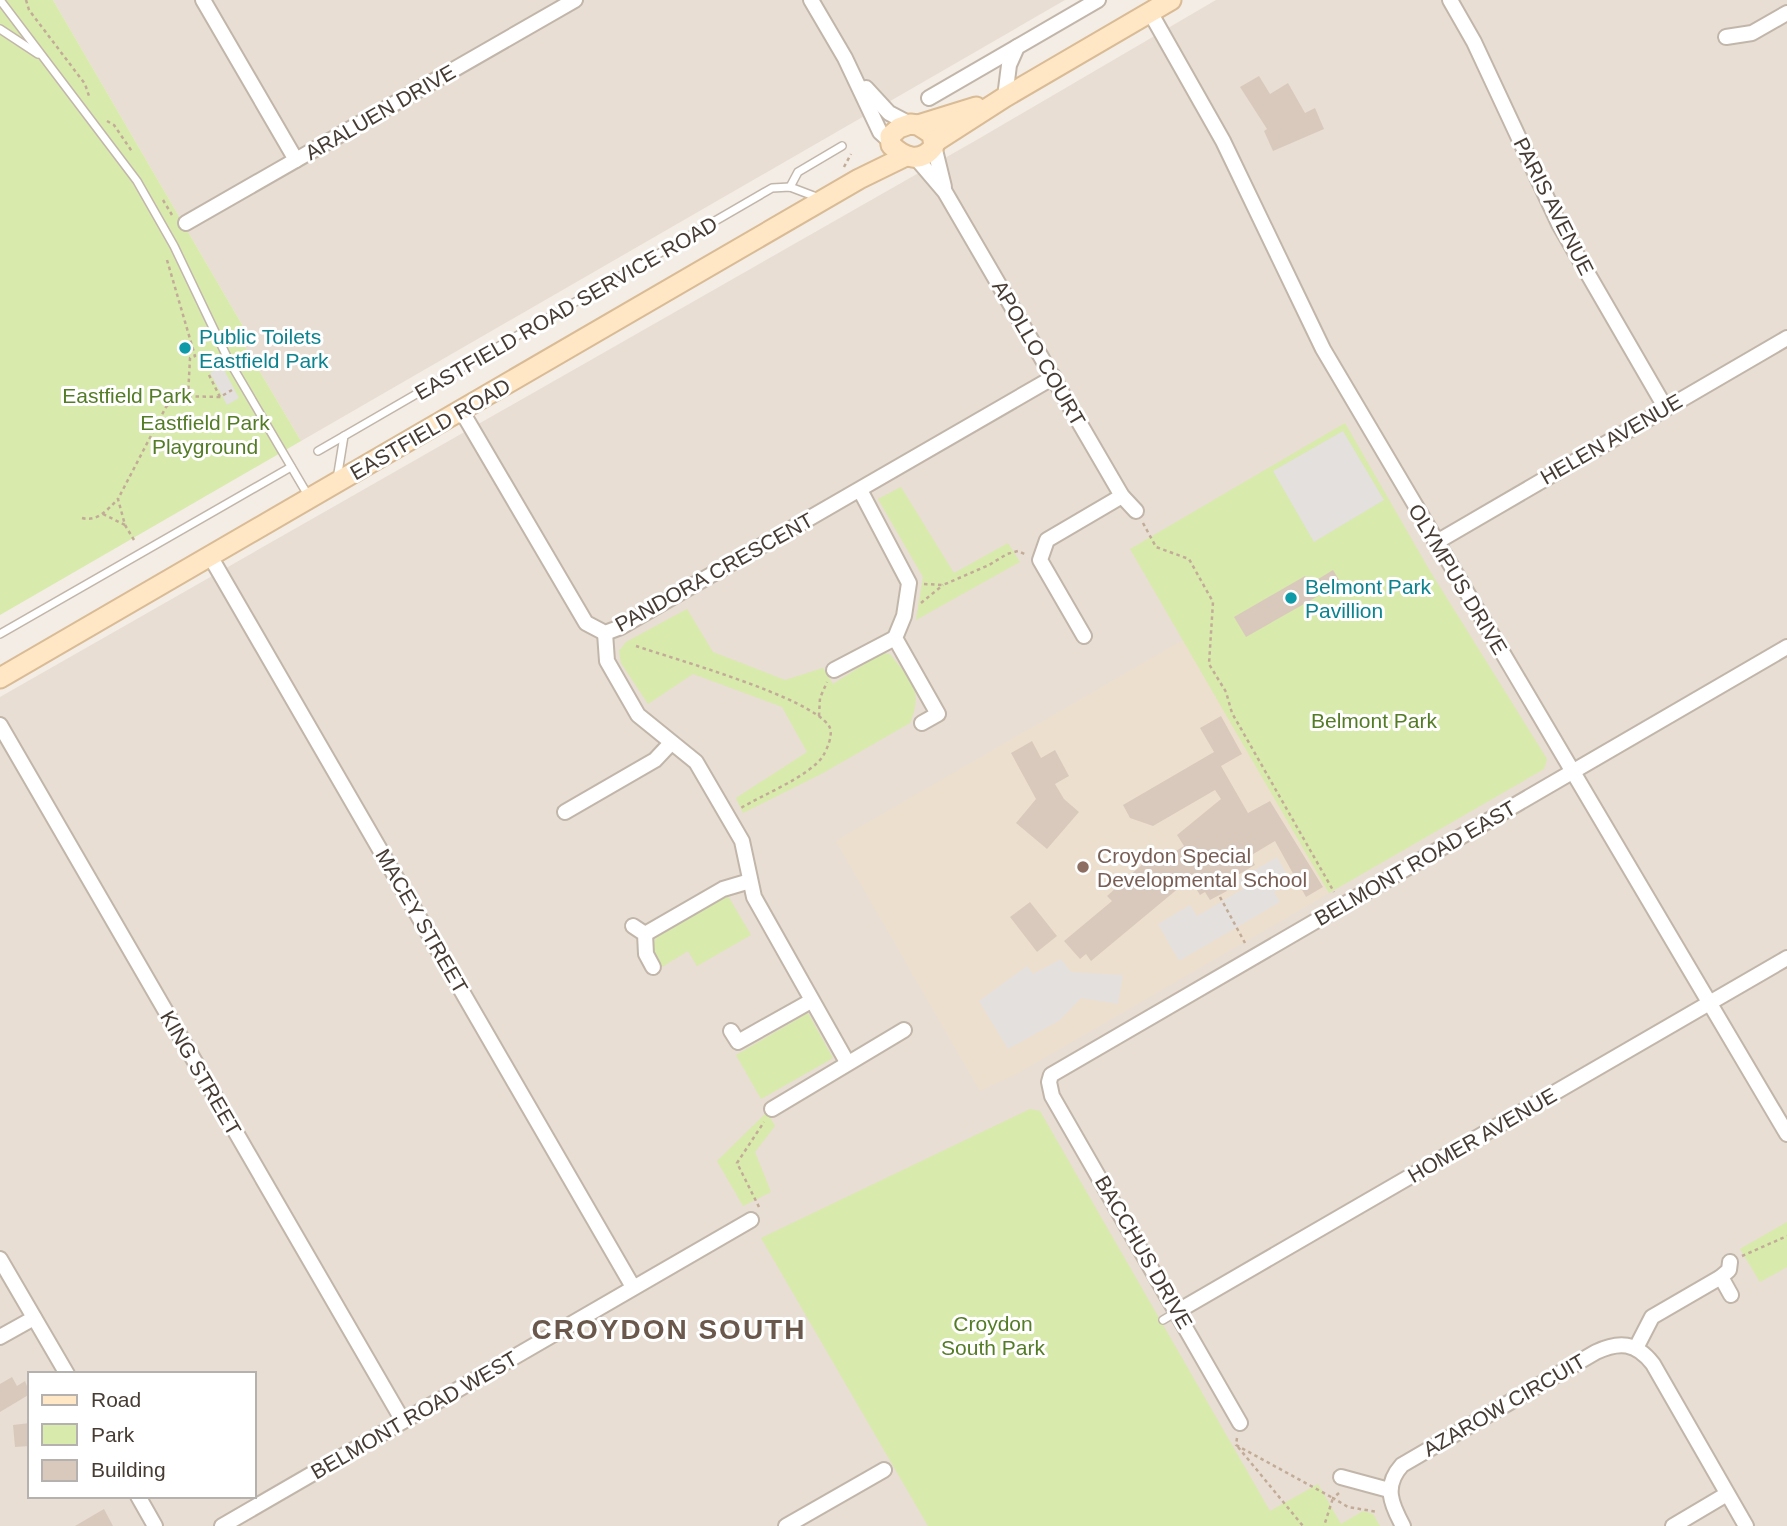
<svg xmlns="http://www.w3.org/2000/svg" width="1787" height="1526" font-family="Helvetica,sans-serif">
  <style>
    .residential { fill: #e8ded3; fill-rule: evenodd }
    .education { fill: #eddfce }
    .green { fill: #d8eaac }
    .parking { fill: #e4e0de }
    .building { fill: #d9c9bd }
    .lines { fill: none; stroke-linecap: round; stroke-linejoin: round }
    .lane-casing { stroke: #c2b6aa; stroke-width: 10 }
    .street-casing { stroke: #c2b6aa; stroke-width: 18 }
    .secondary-casing { stroke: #d9bb95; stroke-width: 23 }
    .path { stroke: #c2ac98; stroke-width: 2.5; stroke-dasharray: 3.5 3.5; stroke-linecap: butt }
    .lane { stroke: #fff; stroke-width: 7 }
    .street { stroke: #fff; stroke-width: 14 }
    .secondary { stroke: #ffe6c4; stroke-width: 19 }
    .culture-dot { fill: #0f9aa8; stroke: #fff; stroke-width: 2.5 }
    .education-dot { fill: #8d6e63; stroke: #fff; stroke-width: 2.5 }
    .labels { text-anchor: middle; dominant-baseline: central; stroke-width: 6; stroke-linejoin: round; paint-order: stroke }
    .street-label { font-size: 21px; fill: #463c34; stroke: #fff }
    .culture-label { font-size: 21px; fill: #0d838f; stroke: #fff; text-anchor: start }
    .park-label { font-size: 21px; fill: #547b25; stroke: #fff }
    .education-label { font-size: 21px; fill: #785e54; stroke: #fff; text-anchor: start }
    .district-label { font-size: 28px; font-weight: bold; letter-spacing: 2px; fill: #69584b; stroke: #fff }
  </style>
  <rect width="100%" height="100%" fill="#f3ede5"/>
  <g class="residential">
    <polygon points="53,0 1065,0 301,441 244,345 251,340"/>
    <path d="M1216,0H1787V1526H0V697L980,138ZM30,1374H254V1496H30Z"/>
  </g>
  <polygon class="education" points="1183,640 1329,893 1018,1073 980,1091 836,841"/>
  <g class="green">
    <polygon points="0,0 53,0 251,340 244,345 301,441 0,615"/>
    <polygon points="1345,423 1430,571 1547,759 1544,769 1329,893 1130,549"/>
    <polygon points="901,487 954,573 1008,543 1020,562 916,620 923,577 878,499"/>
    <path d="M687,609L713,652L785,680L823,668L833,684L882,653L890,654C910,680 924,689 910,723L823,773L743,813L736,798L807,752L782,707L693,674L648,704L621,663L619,651L626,642Z"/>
    <polygon points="728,896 751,935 697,966 688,951 662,967 652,949 656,937"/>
    <polygon points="808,1013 833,1058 761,1099 736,1055"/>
    <polygon points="1030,1109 1040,1111 1270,1511 1318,1484 1341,1524 1363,1511 1373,1514 1380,1526 928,1526 761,1238"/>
    <polygon points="767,1112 775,1126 755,1152 771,1192 743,1206 717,1161"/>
    <polygon points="1787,1222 1787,1267 1760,1282 1740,1249"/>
  </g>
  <g class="parking">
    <polygon points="222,366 239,398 227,405 210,373"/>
    <polygon points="1343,431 1384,500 1314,542 1273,471"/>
    <polygon points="1277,857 1291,882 1274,892 1280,902 1179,961 1158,924 1190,905 1197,916 1243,889 1238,880"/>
    <polygon points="1061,959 1071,972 1123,975 1118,1004 1081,998 1060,1020 1008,1049 979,1001 1027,966 1033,974"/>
  </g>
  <g class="building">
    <polygon points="1259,76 1270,94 1288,83 1305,113 1315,108 1324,129 1273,151 1264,131 1267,129 1240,87"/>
    <polygon points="1333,570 1341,583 1246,637 1234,617 1305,576 1310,584"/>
    <polygon points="1221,716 1242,754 1221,766 1248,813 1270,801 1323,887 1306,897 1275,841 1250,856 1255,865 1222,884 1227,891 1210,900 1205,892 1200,895 1195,887 1191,889 1186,882 1091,961 1086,954 1080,959 1064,941 1112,901 1107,896 1157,851 1163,859 1184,846 1177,835 1221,799 1215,790 1153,826 1130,818 1123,805 1214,752 1200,728"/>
    <polygon points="1032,741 1041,758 1055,750 1069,776 1055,784 1064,799 1079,812 1047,849 1016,823 1036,799 1011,753"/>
    <polygon points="1030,902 1057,936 1037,952 1010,917"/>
    <polygon points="12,1377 17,1386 25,1381 30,1394 0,1412 0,1384"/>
    <polygon points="30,1423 30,1446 15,1447 13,1425"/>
    <polygon points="104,1509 113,1526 75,1526"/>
  </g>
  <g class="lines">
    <defs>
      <g id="lane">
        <polyline points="0,0 137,181 174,246 228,359 309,497"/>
        <polyline points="0,29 38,54"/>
        <polyline points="790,187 798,172 842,146"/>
        <polyline points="318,451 344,436"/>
        <polyline points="337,479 344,436 772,188 790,187 819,198"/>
        <polyline points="0,634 291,467"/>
        <polyline points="1163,1320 1178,1311"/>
      </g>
      <g id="street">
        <polyline points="203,0 296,160"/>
        <polyline points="811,0 845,58 880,132 890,141"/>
        <polyline points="1450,0 1474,42 1559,224 1665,407"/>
        <polyline points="1150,12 1223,141 1323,349 1787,1134"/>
        <polyline points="1726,37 1752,33 1787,13"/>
        <polyline points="866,88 889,113 910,124"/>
        <polyline points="1005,97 1009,65 1017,47 1098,0"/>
        <polyline points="929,98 1017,47"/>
        <polyline points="934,146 944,187"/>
        <polyline points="916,158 945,192 1122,496 1136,511"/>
        <polyline points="186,223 575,0"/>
        <polyline points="461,410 586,623 605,633 621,627 1054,377"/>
        <polyline points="860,490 909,583 904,616 895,638 938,714 922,723"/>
        <polyline points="1435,543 1787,338"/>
        <polyline points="210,556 633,1287"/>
        <polyline points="605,633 607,661 638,715 696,762 742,841 754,897 847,1062"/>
        <polyline points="1084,636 1040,560 1047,540 1122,496"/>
        <polyline points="834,670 895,638"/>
        <polyline points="0,725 403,1421"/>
        <polyline points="565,812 655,760 671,743"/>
        <polyline points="633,926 645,934 646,954 653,967"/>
        <polyline points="645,934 723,889 750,881"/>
        <polyline points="731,1031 738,1042 811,1001"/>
        <polyline points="772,1109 904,1030"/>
        <polyline points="0,1259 67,1374"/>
        <polyline points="1730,1262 1729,1270 1721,1277 1731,1295"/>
        <polyline points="1178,1311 1787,958"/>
        <polyline points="0,1337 34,1318"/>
        <polyline points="1636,1348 1652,1317 1721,1277"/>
        <polyline points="1240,1423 1052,1096 1049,1082 1051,1075 1787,647"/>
        <polyline points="1341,1477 1389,1490"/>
        <polyline points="138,1496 155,1526"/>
        <polyline points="222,1526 751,1220"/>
        <polyline points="786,1526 884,1470"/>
        <path d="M1403,1526C1391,1504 1383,1486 1402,1465L1596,1352C1619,1341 1636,1342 1653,1364L1746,1526"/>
        <polyline points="1673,1526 1727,1494"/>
      </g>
      <g id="secondary">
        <path d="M910,124L918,125L932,134L934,146C921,164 904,158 891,145L890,136L899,128Z"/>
        <polyline points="918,125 976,107"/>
        <polyline points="935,142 1005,97 1171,0"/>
        <polyline points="0,678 859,179 906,156"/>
      </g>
    </defs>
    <use href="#lane" class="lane-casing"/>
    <use href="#street" class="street-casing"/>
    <use href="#secondary" class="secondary-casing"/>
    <g class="path">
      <polyline points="26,0 29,10 85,84 89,96"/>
      <polyline points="107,121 114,125 133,153"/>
      <polyline points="844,167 851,154"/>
      <polyline points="163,200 172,215"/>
      <polyline points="167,260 195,356 190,358 188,396"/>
      <polyline points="209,375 220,397"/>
      <polyline points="103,514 125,525"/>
      <path d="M82,518C98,522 107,510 118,499"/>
      <polyline points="1143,523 1156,547 1189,559 1213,602 1209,664 1226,692 1232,713 1334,892"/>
      <polyline points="134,540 125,525 118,499 166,407 178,396 220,397 232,390"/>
      <polyline points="924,584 943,585 989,565 1007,554 1018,551 1027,555"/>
      <polyline points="921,603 943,585"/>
      <path d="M636,646C674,659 810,697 829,726C834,734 827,749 823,756C810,776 762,795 741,808"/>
      <polyline points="819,716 820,698 827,682"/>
      <polyline points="1220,897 1245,943"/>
      <polyline points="759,1207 737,1163 764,1122"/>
      <polyline points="1742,1256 1787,1236"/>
      <polyline points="1237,1438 1236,1445 1333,1498 1324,1526"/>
      <polyline points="1238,1447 1303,1526"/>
      <polyline points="1339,1493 1333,1498 1348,1507 1378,1512"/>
    </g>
    <use href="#lane" class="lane"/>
    <use href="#street" class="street"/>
    <use href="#secondary" class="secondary"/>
  </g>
  <g class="culture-dot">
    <circle cx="185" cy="348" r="7"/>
    <circle cx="1291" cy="598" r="7"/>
  </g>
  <circle class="education-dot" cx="1083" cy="867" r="7"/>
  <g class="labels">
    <g class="street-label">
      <text transform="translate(380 112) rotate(-30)">ARALUEN DRIVE</text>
      <text transform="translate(1554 206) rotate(63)">PARIS AVENUE</text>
      <text transform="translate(566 308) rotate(-30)">EASTFIELD ROAD SERVICE ROAD</text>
      <text transform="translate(1039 353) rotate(60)">APOLLO COURT</text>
      <text transform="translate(430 429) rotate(-30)">EASTFIELD ROAD</text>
      <text transform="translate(1611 439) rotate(-30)">HELEN AVENUE</text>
      <text transform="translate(714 572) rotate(-29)">PANDORA CRESCENT</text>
      <text transform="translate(1458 579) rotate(59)">OLYMPUS DRIVE</text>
      <text transform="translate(1415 863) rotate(-30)">BELMONT ROAD EAST</text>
      <text transform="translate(422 921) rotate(60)">MACEY STREET</text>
      <text transform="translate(201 1073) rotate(60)">KING STREET</text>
      <text transform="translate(1482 1135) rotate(-30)">HOMER AVENUE</text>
      <text transform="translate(1144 1252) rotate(60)">BACCHUS DRIVE</text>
      <text transform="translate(1504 1405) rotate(-30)">AZAROW CIRCUIT</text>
      <text transform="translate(414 1415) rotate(-30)">BELMONT ROAD WEST</text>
    </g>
    <g class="culture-label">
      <text x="199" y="336">Public Toilets<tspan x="199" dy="24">Eastfield Park</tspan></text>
      <text x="1305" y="586">Belmont Park<tspan x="1305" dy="24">Pavillion</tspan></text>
    </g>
    <g class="park-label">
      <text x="127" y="395">Eastfield Park</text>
      <text x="205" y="422">Eastfield Park<tspan x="205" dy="24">Playground</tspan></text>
      <text x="1374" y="720">Belmont Park</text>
      <text x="993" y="1323">Croydon<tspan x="993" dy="24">South Park</tspan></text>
    </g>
    <g class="education-label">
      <text x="1097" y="855">Croydon Special<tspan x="1097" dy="24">Developmental School</tspan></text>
    </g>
    <g class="district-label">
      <text x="669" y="1329">CROYDON SOUTH</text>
    </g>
  </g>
  <rect x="28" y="1372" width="228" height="126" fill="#ffffff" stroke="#b5b1ae" stroke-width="2"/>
  <rect x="42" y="1395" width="35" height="10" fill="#ffe6c4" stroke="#b5b1ae" stroke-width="2"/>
  <text x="91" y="1407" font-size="21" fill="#463c34">Road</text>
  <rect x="42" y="1424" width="35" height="21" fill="#d8eaac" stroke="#b5b1ae" stroke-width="2"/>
  <text x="91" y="1442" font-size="21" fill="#463c34">Park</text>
  <rect x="42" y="1460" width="35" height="21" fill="#d9c9bd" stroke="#b5b1ae" stroke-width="2"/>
  <text x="91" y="1477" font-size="21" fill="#463c34">Building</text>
</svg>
